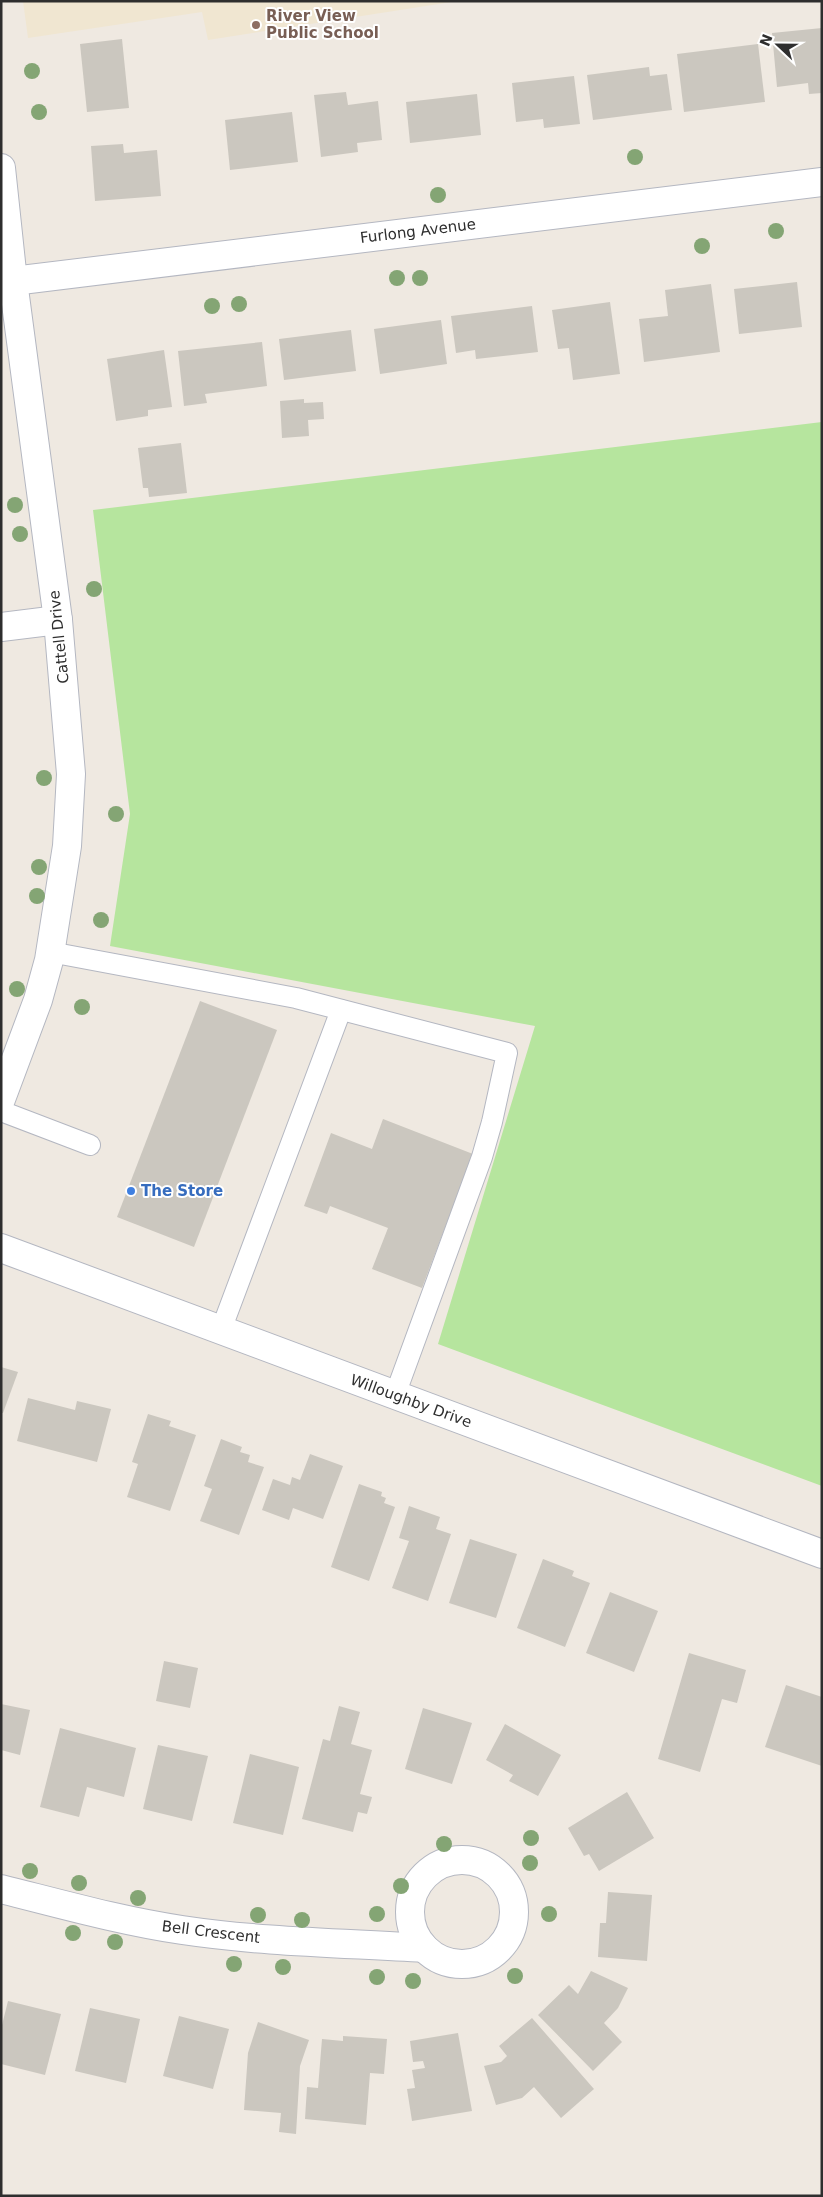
<svg xmlns="http://www.w3.org/2000/svg" width="823" height="2197" font-family="'DejaVu Sans',sans-serif">
  <style>
    .education { fill: #f0e6d1 }
    .green { fill: #b6e59e }
    .building { fill: #cbc7bf }
    .lines { fill: none; stroke-linecap: round; stroke-linejoin: round }
    .lane-casing { stroke: #b4b7c1; stroke-width: 22 }
    .street-casing { stroke: #b4b7c1; stroke-width: 30 }
    .secondary-casing { stroke: #b4b7c1; stroke-width: 30 }
    .lane { stroke: #fff; stroke-width: 20 }
    .street { stroke: #fff; stroke-width: 28 }
    .secondary { stroke: #fff; stroke-width: 28 }
    .tree { fill: #84a574 }
    .education-dot { fill: #8d6e63; stroke: #fff; stroke-width: 2 }
    .shop-dot { fill: #3f7fe0; stroke: #fff; stroke-width: 2 }
    .labels { text-anchor: middle; dominant-baseline: central; stroke-width: 4; stroke-linejoin: round; paint-order: stroke }
    .education-label { font-size: 15px; font-weight: bold; fill: #785e54; stroke: #fff; text-anchor: start }
    .street-label { font-size: 15px; fill: #2e2e2e; stroke: #fff }
    .shop-label { font-size: 15px; font-weight: bold; fill: #366cbe; stroke: #fff; text-anchor: start }
  </style>
  <rect width="100%" height="100%" fill="#efe9e1"/>
  <polygon class="education" points="23,1 458,1 208,40 202,12 28,38"/>
  <polygon class="green" points="822,422 822,1486 438,1344 535,1026 110,946 130,814 93,510"/>
  <g class="building">
    <polygon points="822,28 822,93 809,94 808,83 777,87 772,33"/>
    <polygon points="122,39 129,108 87,112 80,44"/>
    <polygon points="758,44 765,102 684,112 677,54"/>
    <polygon points="649,67 650,76 667,74 672,110 593,120 587,75"/>
    <polygon points="574,76 580,124 544,128 543,119 516,122 512,83"/>
    <polygon points="346,92 348,105 378,101 382,140 357,143 358,152 321,157 314,95"/>
    <polygon points="477,94 481,135 410,143 406,102"/>
    <polygon points="292,112 298,162 230,170 225,120"/>
    <polygon points="123,144 124,153 157,150 161,196 95,201 91,146"/>
    <polygon points="797,282 802,327 739,334 734,289"/>
    <polygon points="711,284 720,352 644,362 639,319 668,316 665,290"/>
    <polygon points="610,302 620,374 573,380 569,348 558,349 552,310"/>
    <polygon points="532,306 538,352 476,359 475,350 456,353 451,316"/>
    <polygon points="441,320 447,364 380,374 374,329"/>
    <polygon points="351,330 356,371 284,380 279,339"/>
    <polygon points="262,342 267,386 205,394 207,403 184,406 178,351"/>
    <polygon points="164,350 172,407 148,410 148,416 116,421 107,359"/>
    <polygon points="304,399 304,403 323,402 324,419 308,420 309,436 282,438 280,401"/>
    <polygon points="181,443 187,493 149,497 148,488 143,488 138,448"/>
    <polygon points="200,1001 277,1030 194,1247 117,1217"/>
    <polygon points="383,1119 473,1154 422,1288 372,1269 388,1228 330,1206 327,1214 304,1206 331,1133 372,1149"/>
    <polygon points="1,1367 18,1372 3,1413 1,1413"/>
    <polygon points="28,1398 75,1410 77,1401 111,1409 97,1462 17,1441"/>
    <polygon points="148,1414 171,1421 169,1426 196,1435 170,1511 127,1497 138,1464 132,1462"/>
    <polygon points="221,1439 242,1447 240,1452 250,1455 248,1462 264,1467 239,1535 200,1521 212,1489 204,1486"/>
    <polygon points="310,1454 343,1466 323,1519 293,1508 289,1520 262,1510 273,1479 290,1485 292,1477 300,1480"/>
    <polygon points="359,1484 382,1492 381,1496 386,1498 384,1503 395,1507 369,1581 331,1567"/>
    <polygon points="409,1506 440,1517 436,1529 451,1534 428,1601 392,1588 409,1541 399,1538"/>
    <polygon points="470,1539 517,1554 496,1618 449,1603"/>
    <polygon points="543,1559 574,1571 572,1576 590,1583 565,1647 517,1628"/>
    <polygon points="610,1592 658,1611 634,1672 586,1653"/>
    <polygon points="689,1653 746,1670 737,1703 722,1699 700,1772 658,1759"/>
    <polygon points="164,1661 198,1668 190,1708 156,1701"/>
    <polygon points="786,1685 822,1697 822,1766 765,1747"/>
    <polygon points="1,1704 30,1710 20,1755 1,1750"/>
    <polygon points="339,1706 360,1712 351,1744 372,1750 360,1794 372,1797 367,1814 358,1812 353,1832 302,1819 323,1739 330,1741"/>
    <polygon points="423,1708 472,1723 452,1784 405,1769"/>
    <polygon points="505,1724 561,1755 538,1796 509,1781 513,1775 486,1760"/>
    <polygon points="60,1728 136,1748 124,1797 87,1787 79,1817 40,1807"/>
    <polygon points="158,1745 208,1756 192,1821 143,1809"/>
    <polygon points="250,1754 299,1767 283,1835 233,1823"/>
    <polygon points="627,1792 654,1838 599,1871 589,1854 584,1856 568,1828"/>
    <polygon points="608,1892 652,1895 647,1961 598,1957 600,1923 606,1923"/>
    <polygon points="591,1971 628,1988 618,2008 604,2023 622,2042 593,2071 538,2015 569,1985 578,1994"/>
    <polygon points="8,2001 61,2014 45,2075 1,2064 1,2029"/>
    <polygon points="90,2008 140,2019 126,2083 75,2071"/>
    <polygon points="179,2016 229,2029 213,2089 163,2076"/>
    <polygon points="532,2018 594,2089 561,2118 534,2087 522,2098 496,2105 484,2066 501,2062 507,2056 499,2046"/>
    <polygon points="258,2022 309,2040 300,2066 296,2134 279,2132 281,2113 244,2110 248,2053"/>
    <polygon points="458,2033 472,2111 412,2121 407,2089 415,2088 412,2070 425,2068 423,2061 413,2062 410,2041"/>
    <polygon points="343,2036 387,2039 384,2074 370,2073 366,2125 305,2119 307,2087 318,2088 322,2039 343,2041"/>
  </g>
  <g class="lines">
    <defs>
      <g id="lane">
        <polyline points="50,952 296,998 507,1053 492,1122 482,1157 395,1395"/>
        <polyline points="1,1111 90,1145"/>
        <polyline points="221,1330 341,1010"/>
      </g>
      <g id="street">
        <polyline points="1,168 13,281 58,620 71,774 67,846 49,960 38,1000 1,1099"/>
        <polyline points="13,281 822,182"/>
        <polyline points="1,627 58,620"/>
        <circle cx="462" cy="1912" r="52"/>
        <path d="M1,1889C61,1904 121,1921 182,1930C262,1942 343,1943 424,1948"/>
      </g>
      <polyline id="secondary" points="1,1248 822,1554"/>
    </defs>
    <use href="#lane" class="lane-casing"/>
    <use href="#street" class="street-casing"/>
    <use href="#secondary" class="secondary-casing"/>
    <use href="#lane" class="lane"/>
    <use href="#street" class="street"/>
    <use href="#secondary" class="secondary"/>
  </g>
  <g class="tree">
    <circle cx="32" cy="71" r="8"/>
    <circle cx="39" cy="112" r="8"/>
    <circle cx="635" cy="157" r="8"/>
    <circle cx="438" cy="195" r="8"/>
    <circle cx="776" cy="231" r="8"/>
    <circle cx="702" cy="246" r="8"/>
    <circle cx="397" cy="278" r="8"/>
    <circle cx="420" cy="278" r="8"/>
    <circle cx="239" cy="304" r="8"/>
    <circle cx="212" cy="306" r="8"/>
    <circle cx="15" cy="505" r="8"/>
    <circle cx="20" cy="534" r="8"/>
    <circle cx="94" cy="589" r="8"/>
    <circle cx="44" cy="778" r="8"/>
    <circle cx="116" cy="814" r="8"/>
    <circle cx="39" cy="867" r="8"/>
    <circle cx="37" cy="896" r="8"/>
    <circle cx="101" cy="920" r="8"/>
    <circle cx="17" cy="989" r="8"/>
    <circle cx="82" cy="1007" r="8"/>
    <circle cx="531" cy="1838" r="8"/>
    <circle cx="444" cy="1844" r="8"/>
    <circle cx="530" cy="1863" r="8"/>
    <circle cx="30" cy="1871" r="8"/>
    <circle cx="79" cy="1883" r="8"/>
    <circle cx="401" cy="1886" r="8"/>
    <circle cx="138" cy="1898" r="8"/>
    <circle cx="377" cy="1914" r="8"/>
    <circle cx="549" cy="1914" r="8"/>
    <circle cx="258" cy="1915" r="8"/>
    <circle cx="302" cy="1920" r="8"/>
    <circle cx="73" cy="1933" r="8"/>
    <circle cx="115" cy="1942" r="8"/>
    <circle cx="234" cy="1964" r="8"/>
    <circle cx="283" cy="1967" r="8"/>
    <circle cx="515" cy="1976" r="8"/>
    <circle cx="377" cy="1977" r="8"/>
    <circle cx="413" cy="1981" r="8"/>
  </g>
  <circle class="education-dot" cx="256" cy="25" r="5"/>
  <circle class="shop-dot" cx="131" cy="1191" r="5"/>
  <g class="labels">
    <g class="education-label">
      <text x="266" y="16">River View<tspan x="266" dy="17">Public School</tspan></text>
    </g>
    <g class="street-label">
      <text transform="translate(418 231) rotate(-7)">Furlong Avenue</text>
      <text transform="translate(59 637) rotate(-96)">Cattell Drive</text>
      <text transform="translate(411 1401) rotate(20)">Willoughby Drive</text>
      <text transform="translate(211 1932) rotate(7)">Bell Crescent</text>
    </g>
    <g class="shop-label">
      <text x="141" y="1191">The Store</text>
    </g>
  </g>
  <rect width="823" height="2197" fill="none" stroke="#2e2e2e" stroke-width="5"/>
  <g transform="translate(778 45) rotate(292)" stroke="#ffffff" stroke-width="4" paint-order="stroke">
  <path d="M0-4L9 19L0 12L-9 19Z" fill="#2e2e2e"/>
  <text y="-8" font-size="14" font-weight="bold" text-anchor="middle" fill="#2e2e2e">N</text>
  </g>
</svg>
